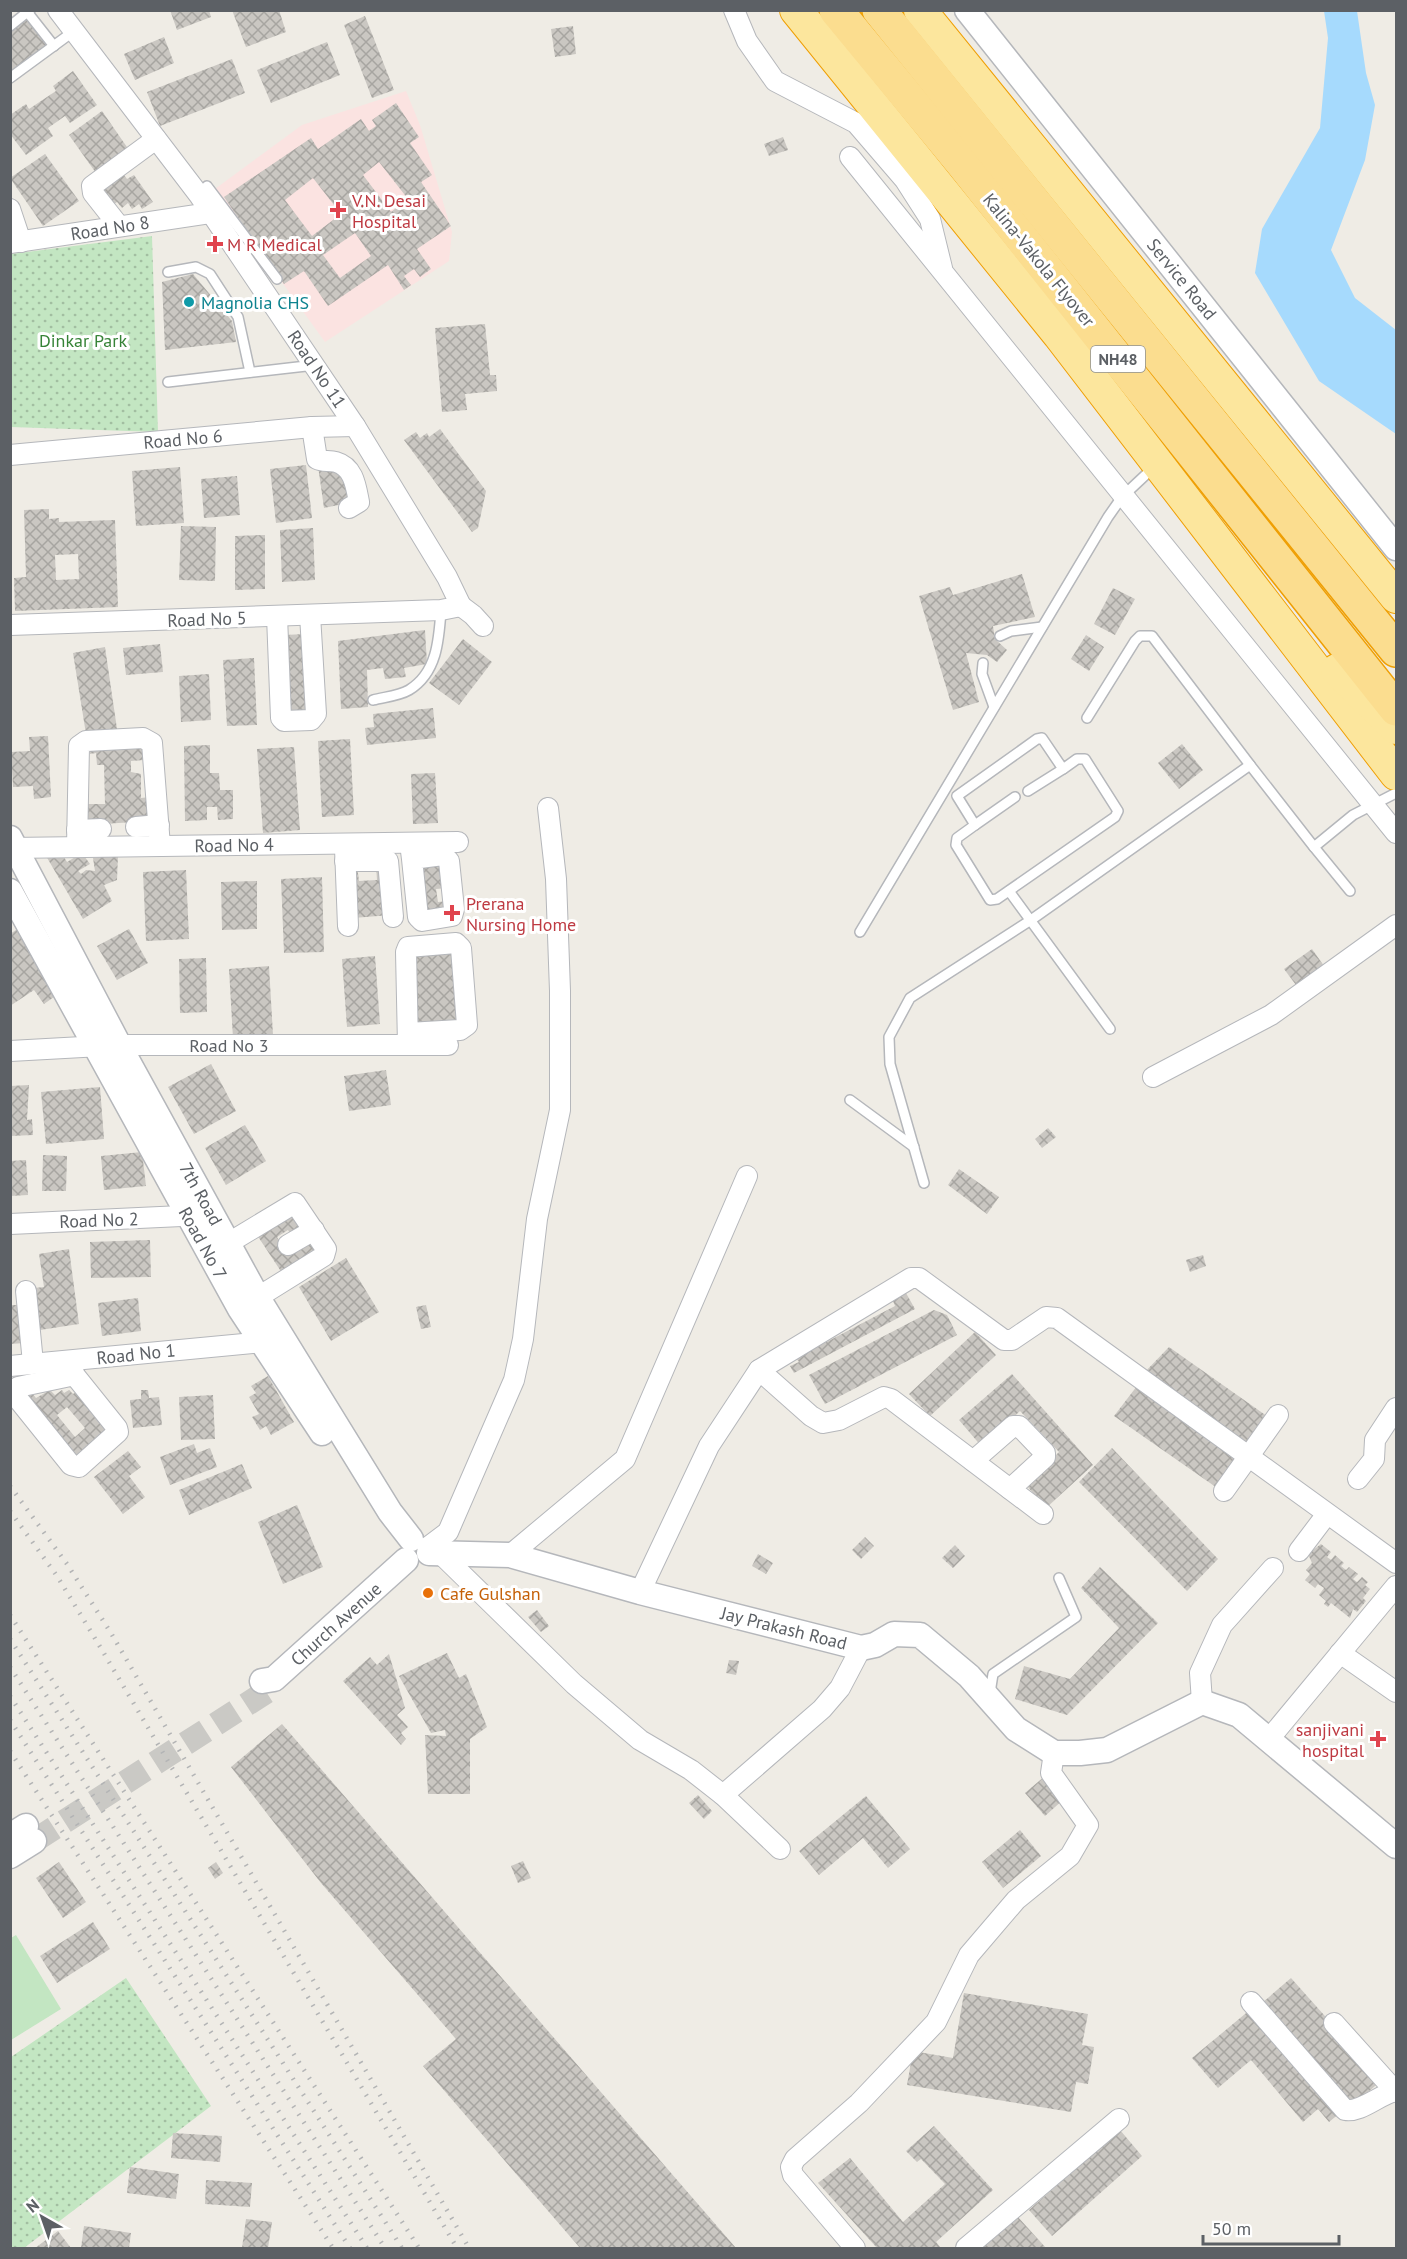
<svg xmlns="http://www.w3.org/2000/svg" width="1407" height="2259" font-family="'PT Sans',sans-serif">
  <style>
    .medical { fill: #fbe3e1 }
    .park { fill: url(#park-dots) }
    .pitch { fill: #c3e6c2 }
    .water { fill: #a6dafd }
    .building { fill: url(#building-cross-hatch); fill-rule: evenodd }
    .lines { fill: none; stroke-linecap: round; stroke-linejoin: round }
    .tertiary-tunnel { stroke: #cac9c5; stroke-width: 24; stroke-dasharray: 24 12; stroke-linecap: butt }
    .service-casing { stroke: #b5b7bb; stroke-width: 12 }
    .minor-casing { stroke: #b5b7bb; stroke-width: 22 }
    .tertiary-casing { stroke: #b5b7bb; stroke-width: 27 }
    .trunk-casing { stroke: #ef9f04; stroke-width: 34 }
    .motorway-casing { stroke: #ef9f04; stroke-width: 36 }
    .service { stroke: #fff; stroke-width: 9 }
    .minor { stroke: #fff; stroke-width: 20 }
    .tertiary { stroke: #fff; stroke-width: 24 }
    .trunk { stroke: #fce69d; stroke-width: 32 }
    .motorway { stroke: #fbdd8f; stroke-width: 33 }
    .rail { stroke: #b3b4b5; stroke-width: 4.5; stroke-dasharray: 1.5 8; stroke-linecap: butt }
    .health-dot { fill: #e0444e; stroke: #fff; stroke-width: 2 }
    .culture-dot { fill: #0f9aa8; stroke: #fff; stroke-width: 2 }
    .food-dot { fill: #e8710a; stroke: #fff; stroke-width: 2 }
    .labels { text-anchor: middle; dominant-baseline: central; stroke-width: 6; stroke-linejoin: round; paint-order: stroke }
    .shield { fill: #fff; stroke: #8d9093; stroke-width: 1.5 }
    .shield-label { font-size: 16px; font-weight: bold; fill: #5c6065 }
    .health-label { font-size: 18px; fill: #be3a42; stroke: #fff; text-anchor: start }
    .street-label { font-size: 18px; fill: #5c6065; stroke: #fff }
    .culture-label { font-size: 18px; fill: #0d838f; stroke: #fff; text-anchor: start }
    .park-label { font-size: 18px; fill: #368337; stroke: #fff }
    .food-label { font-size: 18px; fill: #c56008; stroke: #fff; text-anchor: start }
  </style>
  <defs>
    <pattern id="park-dots" width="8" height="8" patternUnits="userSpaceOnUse" patternTransform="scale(1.5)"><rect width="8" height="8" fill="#c3e6c2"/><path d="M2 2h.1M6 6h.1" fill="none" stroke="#a2bea1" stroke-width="1.8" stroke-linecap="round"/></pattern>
    <pattern id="building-cross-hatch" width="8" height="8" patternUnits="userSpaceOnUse" patternTransform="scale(1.5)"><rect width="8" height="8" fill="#cac7c2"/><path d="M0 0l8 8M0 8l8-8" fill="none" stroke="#a7a5a1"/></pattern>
  </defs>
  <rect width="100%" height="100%" fill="#efece5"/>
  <polygon class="medical" points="406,91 420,125 452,232 449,261 325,342 215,189 302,125"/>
  <g class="park">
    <polygon points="152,236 158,432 11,427 11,254"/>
    <polygon points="126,1978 211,2106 24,2248 11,2248 11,2057"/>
  </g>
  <polygon class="pitch" points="16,1935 61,2009 11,2040 11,1938"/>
  <polygon class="water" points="1324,11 1357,11 1366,73 1375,105 1365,160 1331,250 1355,298 1396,330 1396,434 1319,381 1255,273 1262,229 1320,128 1328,38"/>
  <g class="building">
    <polygon points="170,10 209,10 211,17 177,30"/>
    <polygon points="232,10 279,10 286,32 246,47"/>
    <polygon points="365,16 394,90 372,98 344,25"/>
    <polygon points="30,17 50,45 10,74 10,31"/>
    <polygon points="573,26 576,54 555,57 551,29"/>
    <polygon points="164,37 174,63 135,80 124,54"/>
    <polygon points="327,42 340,75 271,103 257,70"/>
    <polygon points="232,59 245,93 160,126 147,92"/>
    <polygon points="73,71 97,105 70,123 65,116 48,128 53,136 26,155 10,134 10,115 26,104 29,109 56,91 53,86"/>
    <path d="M396,103L419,137L410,143L432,175L421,182L451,226L417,249L431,269L420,277L414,269L404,276L411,285L404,290L388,265L328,306L304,271L284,284L224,197L311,138L318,149L361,119L369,131L376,126L372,120ZM379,162L408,199L391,212L363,175ZM313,178L341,214L312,236L285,200ZM355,233L371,256L340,278L323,255Z"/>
    <polygon points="102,111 129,150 96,173 69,135"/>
    <polygon points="783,137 788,150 769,156 764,144"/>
    <polygon points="45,154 79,201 43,226 10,178"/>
    <polygon points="122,172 127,179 134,175 153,202 142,209 139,204 132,209 128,203 122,208 117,202 109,208 96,190"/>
    <polygon points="193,274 232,321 236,342 165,350 162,282"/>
    <polygon points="485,324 490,375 496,375 497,391 465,394 467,410 442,412 435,328"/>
    <polygon points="440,429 486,491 478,528 472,532 404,440 416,432 420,438 427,433 429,437"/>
    <polygon points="306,465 312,518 276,523 270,469"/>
    <polygon points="318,466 343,473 357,501 324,508"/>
    <polygon points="180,467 184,523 136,526 132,471"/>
    <polygon points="237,476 240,515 204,518 201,479"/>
    <path d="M49,509V519L59,518V522L115,520L118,607L15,611L14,578L26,577L24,510ZM78,554L79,579L56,580L55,555Z"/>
    <polygon points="181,526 216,527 215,581 179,580"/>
    <polygon points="313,528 315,580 282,582 280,530"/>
    <polygon points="265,535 265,589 235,590 235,536"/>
    <polygon points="1022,574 1035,617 993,626 995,639 1007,650 997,662 987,655 966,653 979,702 953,710 919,596 950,587 953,595"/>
    <polygon points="1113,588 1135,599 1115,635 1094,624"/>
    <polygon points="425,630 427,664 404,668 406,677 385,679 383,668 367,670 368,707 341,709 338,641"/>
    <polygon points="305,634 311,717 283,718 285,635"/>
    <polygon points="1086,635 1104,647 1089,671 1071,659"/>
    <polygon points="463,639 492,662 459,705 429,683"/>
    <polygon points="160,644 163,672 126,675 123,648"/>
    <polygon points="105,647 117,729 86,734 73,653"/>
    <polygon points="254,658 257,725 227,726 223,660"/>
    <polygon points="209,674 211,720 181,722 179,676"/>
    <polygon points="433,708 436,738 367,745 365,728 374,727 373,714"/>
    <polygon points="48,736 51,797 34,799 33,786 13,787 11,752 30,751 29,737"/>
    <polygon points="350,739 354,815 322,817 318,741"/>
    <polygon points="144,743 144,760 131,761 131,772 141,774 141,798 150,797 152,821 85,825 84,804 105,804 104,765 97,765 96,753 90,754 90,745"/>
    <polygon points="1182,744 1203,770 1179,789 1158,763"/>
    <polygon points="210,745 210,773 219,773 220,790 233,790 233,819 218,820 217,807 207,807 207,820 185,821 184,746"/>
    <polygon points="294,747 300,830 263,833 257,749"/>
    <polygon points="435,773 438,823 413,824 411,774"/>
    <polygon points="59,849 67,862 82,853 90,864 78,871 81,874 86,870 95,871 93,858 118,855 117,880 104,885 112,901 83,919 46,856"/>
    <polygon points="445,860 447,888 436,889 438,902 447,901 448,912 422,915 416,862"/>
    <polygon points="386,863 391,915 353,918 349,867 357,866 359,881 377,880 376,864"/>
    <polygon points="186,870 189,939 146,941 143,872"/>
    <polygon points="322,877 324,952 284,953 281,879"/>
    <polygon points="257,881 257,929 222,930 221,882"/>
    <polygon points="19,928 61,992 44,1004 34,990 10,1006 10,934"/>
    <polygon points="129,929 148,963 117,980 97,946"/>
    <polygon points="457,948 462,1025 417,1026 414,951"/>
    <polygon points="1312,949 1324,966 1296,985 1284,969"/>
    <polygon points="375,956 380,1024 347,1027 342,959"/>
    <polygon points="206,958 207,1012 180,1013 179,959"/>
    <polygon points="269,966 273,1035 233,1038 229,969"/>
    <polygon points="211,1064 236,1111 194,1134 168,1087"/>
    <polygon points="386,1070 391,1105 349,1111 344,1076"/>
    <polygon points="29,1085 27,1120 32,1119 33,1135 10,1136 10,1086"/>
    <polygon points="100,1087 104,1139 46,1144 41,1092"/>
    <polygon points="245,1125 266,1161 226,1185 205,1148"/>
    <polygon points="1048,1128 1056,1137 1042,1148 1035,1139"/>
    <polygon points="142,1152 146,1186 104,1190 101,1156"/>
    <polygon points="43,1155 67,1156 66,1191 42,1191"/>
    <polygon points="26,1160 28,1195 10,1196 10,1161"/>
    <polygon points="959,1169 999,1197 987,1214 948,1185"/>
    <polygon points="296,1206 307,1224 291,1235 288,1230 277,1237 287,1253 310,1238 320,1253 284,1276 255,1232"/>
    <polygon points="150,1240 151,1277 91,1278 90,1242"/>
    <polygon points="69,1249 79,1324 40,1330 34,1288 44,1287 39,1254"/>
    <polygon points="1203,1255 1206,1266 1190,1272 1186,1260"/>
    <polygon points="346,1258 379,1312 331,1341 299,1287"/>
    <polygon points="906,1293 915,1309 794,1373 790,1366 799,1362 796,1358 895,1306 893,1301"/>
    <polygon points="138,1298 141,1331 102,1336 98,1303"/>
    <polygon points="10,1305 23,1305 25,1343 10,1344"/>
    <polygon points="426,1305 431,1327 421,1329 416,1307"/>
    <polygon points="934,1310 947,1315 957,1335 825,1404 809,1375"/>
    <polygon points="975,1332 996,1355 930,1416 909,1394"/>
    <polygon points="1169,1347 1271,1419 1249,1447 1143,1374"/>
    <polygon points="1012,1374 1093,1465 1046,1508 1026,1485 1059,1452 1020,1411 982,1447 959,1420"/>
    <polygon points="268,1376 294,1422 271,1435 266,1426 260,1430 252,1417 259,1414 249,1397 256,1393 251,1386"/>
    <polygon points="1137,1386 1242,1459 1220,1490 1114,1416"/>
    <path d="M29,1389L36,1398L50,1390L55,1395L62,1390L64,1393L69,1390L73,1394L80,1389L113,1435L79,1462L21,1395ZM67,1407L85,1428L75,1437L57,1415Z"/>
    <polygon points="141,1390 148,1390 149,1398 159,1397 162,1425 133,1428 130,1400 141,1399"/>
    <polygon points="213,1395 215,1439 181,1440 179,1397"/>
    <polygon points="194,1444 197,1453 210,1448 217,1467 170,1485 160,1457"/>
    <polygon points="1112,1448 1218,1559 1187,1591 1079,1482"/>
    <polygon points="128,1451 141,1467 129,1476 145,1497 123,1514 94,1477"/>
    <polygon points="242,1464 252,1488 189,1515 179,1490"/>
    <polygon points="297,1505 323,1567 283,1584 258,1522"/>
    <polygon points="865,1537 874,1546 861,1559 852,1550"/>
    <polygon points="1321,1544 1331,1552 1327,1557 1331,1560 1335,1555 1344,1563 1341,1566 1346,1570 1349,1567 1358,1574 1353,1579 1357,1582 1362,1577 1368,1582 1365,1585 1370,1589 1363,1598 1366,1601 1357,1612 1353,1609 1350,1618 1331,1603 1328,1607 1324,1604 1326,1601 1319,1595 1324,1588 1318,1584 1315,1588 1305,1580 1310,1574 1306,1570 1312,1563 1308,1554"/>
    <polygon points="955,1545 965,1556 953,1568 942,1558"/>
    <polygon points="758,1554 773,1563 766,1574 752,1566"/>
    <polygon points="1100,1567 1158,1623 1067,1715 1015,1699 1024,1666 1070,1679 1119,1628 1081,1588"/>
    <polygon points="537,1610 549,1626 541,1632 528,1617"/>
    <polygon points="447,1653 459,1678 466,1674 487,1727 470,1739 470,1794 428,1794 425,1735 446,1736 445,1730 431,1733 399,1676"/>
    <polygon points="389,1654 405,1708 397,1715 408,1727 401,1733 406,1739 401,1745 343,1681 370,1657 377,1665"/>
    <polygon points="729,1660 739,1661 736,1675 726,1673"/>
    <polygon points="282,1724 736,2248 580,2248 423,2066 456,2039 321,1883 231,1767"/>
    <polygon points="1045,1776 1064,1799 1045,1816 1025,1793"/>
    <polygon points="698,1795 712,1811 704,1819 689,1803"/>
    <polygon points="866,1796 910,1849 888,1868 863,1838 819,1875 799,1851"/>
    <polygon points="1020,1830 1041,1856 1003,1888 982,1862"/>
    <polygon points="523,1861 531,1878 518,1883 511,1866"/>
    <polygon points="59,1862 86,1902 63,1918 36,1878"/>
    <polygon points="216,1862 223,1873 215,1879 208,1868"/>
    <polygon points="93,1922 110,1949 57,1983 40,1956"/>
    <polygon points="1291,1978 1382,2080 1353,2105 1262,2003"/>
    <polygon points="964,1993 1088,2014 1082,2045 1094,2047 1088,2084 1076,2082 1071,2112 907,2085 913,2051 953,2058"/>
    <polygon points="1251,2009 1340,2113 1329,2122 1318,2109 1303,2122 1251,2060 1218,2088 1192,2058"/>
    <polygon points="934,2126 993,2190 936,2242 941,2248 877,2248 818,2183 850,2158 903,2222 945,2184 921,2159 917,2162 906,2151"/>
    <polygon points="1120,2130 1142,2156 1052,2236 1029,2210"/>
    <polygon points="173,2133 222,2136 220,2162 171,2158"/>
    <polygon points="130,2167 179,2174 176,2199 127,2193"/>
    <polygon points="206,2180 252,2183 250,2207 205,2204"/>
    <polygon points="1017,2216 1046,2248 980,2248"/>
    <polygon points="246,2219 272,2222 268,2248 242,2248"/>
    <polygon points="84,2226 131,2233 129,2248 81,2248"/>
    <polygon points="58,2231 71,2248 35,2248"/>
  </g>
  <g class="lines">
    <polyline class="tertiary-tunnel" points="34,1841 269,1690"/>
    <defs>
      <g id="service">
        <polyline points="28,13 54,46"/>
        <polyline points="10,26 30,10"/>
        <polyline points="10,78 74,31"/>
        <polyline points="199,195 207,186 277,279"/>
        <polyline points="168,272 196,267 210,274 238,317 250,372"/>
        <polyline points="168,382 315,365"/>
        <polyline points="1000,636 1011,631 1042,627"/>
        <polyline points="983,663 982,674 994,707"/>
        <path d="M373,700C384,697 399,696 409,690C437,673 439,640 441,610"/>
        <polyline points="1087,718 1135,641 1140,636 1152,636 1250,765"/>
        <polygon points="1042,738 1063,769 1077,759 1085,759 1118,811 1115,817 997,899 990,900 956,845 957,838 975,825 957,796 1037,739"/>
        <polyline points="1028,791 1063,769"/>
        <polyline points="975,825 1015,797"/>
        <polyline points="1314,847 1350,891"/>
        <polyline points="1009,891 1110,1029"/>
        <polyline points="860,932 1108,517 1122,497 1154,467"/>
        <polyline points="850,1100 914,1147"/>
        <polyline points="924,1183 890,1064 889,1037 910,998 1031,920 1250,765 1314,847 1353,815 1396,793"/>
        <polyline points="990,1693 993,1674 1076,1617 1059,1578"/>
      </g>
      <g id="minor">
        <polyline points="734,10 747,41 775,81 856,123 905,180 930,219 942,268"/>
        <polyline points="850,157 1396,833"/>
        <polyline points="10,209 21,242"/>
        <polyline points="119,226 93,193 92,186 156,139"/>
        <polyline points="10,243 210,213"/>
        <path d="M312,427L317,459C323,462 329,460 336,462C354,467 356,487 359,502L349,508"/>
        <polyline points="10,455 312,427 355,426"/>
        <polyline points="461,606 473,615 483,626"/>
        <polyline points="277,616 281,718 284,721 311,720 316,714 310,615"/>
        <polyline points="10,625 441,610 461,606 447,577 355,426 199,195 58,10"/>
        <polyline points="136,827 159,825"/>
        <polyline points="77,830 101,829"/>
        <polyline points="410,843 412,859 418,917 422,921 452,916 454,909 449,861 443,855 412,859"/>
        <polyline points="77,847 79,746 86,741 143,738 152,743 160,846"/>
        <polyline points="10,848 458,842"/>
        <polyline points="345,848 348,926"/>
        <polyline points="345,861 388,861 393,917"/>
        <polyline points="408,1033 460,1030 467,1025 461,948 456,943 408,947 406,952 408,1045"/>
        <polyline points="10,1051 119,1045 448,1045"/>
        <polyline points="1153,1077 1271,1015 1396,925"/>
        <polyline points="10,1224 203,1215"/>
        <polyline points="288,1245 314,1230"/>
        <polyline points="217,1250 295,1203 326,1249 324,1256 247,1304"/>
        <polyline points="26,1291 33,1363"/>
        <polyline points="64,1362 117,1428 118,1432 79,1467 71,1465 14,1394 18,1387 75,1375"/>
        <polyline points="10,1366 274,1341"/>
        <polyline points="759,1370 811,1416 823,1423 839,1420 884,1397 891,1399 1043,1514"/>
        <polyline points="973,1461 1013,1426 1019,1426 1045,1453 1045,1457 1010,1489"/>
        <polyline points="1358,1479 1374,1459 1375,1440 1396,1408"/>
        <polyline points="1224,1491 1278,1415"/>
        <polyline points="428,1547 448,1532 514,1380 523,1339 537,1219 560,1110 560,991 556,879 548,808"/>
        <polyline points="1299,1551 1327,1514"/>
        <polyline points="442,1555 574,1684 640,1740 691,1770 723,1795 780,1849"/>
        <polyline points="510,1555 625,1459 747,1176"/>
        <polyline points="640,1592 709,1446 759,1370 911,1278 919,1278 1004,1340 1012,1340 1046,1317 1057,1318 1396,1563"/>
        <polyline points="1340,1653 1396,1692"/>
        <polyline points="1202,1702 1200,1673 1222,1625 1273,1568"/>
        <polyline points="1269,1739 1396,1586"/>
        <polyline points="723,1795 822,1709 840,1688 861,1648"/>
        <path d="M1251,2002L1345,2110C1361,2113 1380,2094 1396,2091"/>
        <polyline points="1334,2023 1396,2092"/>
        <polyline points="855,2248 793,2175 791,2167 795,2159 859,2103 936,2022 969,1955 1016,1900 1070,1856 1088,1825 1051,1773 1054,1753"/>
        <polyline points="966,2248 1119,2119"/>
      </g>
      <g id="tertiary">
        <polyline points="967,10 1396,548"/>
        <polyline points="10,838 119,1045 258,1298 390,1512 411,1539"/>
        <polyline points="10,891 240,1309 322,1433"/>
        <polyline points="429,1553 510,1555 640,1592 861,1648 875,1645 894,1634 920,1635 969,1676 1016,1729 1054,1753 1080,1753 1107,1750 1202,1702 1239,1715 1396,1846"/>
        <polyline points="262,1681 274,1679 406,1560"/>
        <polyline points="10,1836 26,1826"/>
        <polyline points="10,1856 34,1841"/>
      </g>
      <g id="trunk">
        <polyline points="796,10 1059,335 1396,774"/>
        <polyline points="920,10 1396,597"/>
        <polyline points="1337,670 1396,728"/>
      </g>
      <g id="motorway">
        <polyline points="836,10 962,163 1396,709"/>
        <polyline points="879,10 1396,650"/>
      </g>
    </defs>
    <use href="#service" class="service-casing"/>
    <use href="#minor" class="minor-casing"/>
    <use href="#tertiary" class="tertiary-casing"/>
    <use href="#trunk" class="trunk-casing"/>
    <use href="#motorway" class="motorway-casing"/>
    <use href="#service" class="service"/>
    <use href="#minor" class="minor"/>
    <use href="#tertiary" class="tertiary"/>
    <use href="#trunk" class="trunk"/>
    <use href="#motorway" class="motorway"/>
    <g class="rail">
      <polyline points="10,1486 67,1564 111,1633 469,2248"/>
      <polyline points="10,1511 57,1576 96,1640 457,2248"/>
      <polyline points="10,1615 419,2248"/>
      <polyline points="10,1639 402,2248"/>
      <polyline points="10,1667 385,2248"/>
      <polyline points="10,1696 367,2248"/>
      <polyline points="10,1720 350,2248"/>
      <polyline points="10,1751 333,2248"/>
    </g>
  </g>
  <g class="health-dot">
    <path d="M335 201h6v6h6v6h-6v6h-6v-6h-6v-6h6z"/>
    <path d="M212 235h6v6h6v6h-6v6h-6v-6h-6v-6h6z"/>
    <path d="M449 904h6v6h6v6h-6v6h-6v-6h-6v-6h6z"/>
    <path d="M1375 1730h6v6h6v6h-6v6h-6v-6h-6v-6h6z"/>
  </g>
  <circle class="culture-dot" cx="189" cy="302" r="6"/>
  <circle class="food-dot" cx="428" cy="1593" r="6"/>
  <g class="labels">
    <rect class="shield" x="1091" y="346" width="54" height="26" rx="4.5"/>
    <g class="shield-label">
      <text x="1118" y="359">NH48</text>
    </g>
    <g class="health-label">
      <text x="352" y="200">V.N. Desai<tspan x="352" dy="21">Hospital</tspan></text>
      <text x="227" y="244">M R Medical</text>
      <text x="466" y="903">Prerana<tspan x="466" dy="21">Nursing Home</tspan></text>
      <text x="1364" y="1729" text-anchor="end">sanjivani<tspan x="1364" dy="21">hospital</tspan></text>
    </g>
    <g class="street-label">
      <text transform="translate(110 228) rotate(-9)">Road No 8</text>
      <text transform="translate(1039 260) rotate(51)">Kalina-Vakola Flyover</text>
      <text transform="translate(1182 279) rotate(51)">Service Road</text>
      <text transform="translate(317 369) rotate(56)">Road No 11</text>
      <text transform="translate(183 439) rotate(-5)">Road No 6</text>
      <text transform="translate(207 619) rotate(-2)">Road No 5</text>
      <text transform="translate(234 845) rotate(-1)">Road No 4</text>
      <text x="229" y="1045">Road No 3</text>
      <text transform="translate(201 1194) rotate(61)">7th Road</text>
      <text transform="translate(99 1220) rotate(-2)">Road No 2</text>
      <text transform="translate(203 1243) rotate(61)">Road No 7</text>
      <text transform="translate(136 1354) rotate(-6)">Road No 1</text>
      <text transform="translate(336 1624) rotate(-42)">Church Avenue</text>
      <text transform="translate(784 1628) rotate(14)">Jay Prakash Road</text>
    </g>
    <g class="culture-label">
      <text x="201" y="302">Magnolia CHS</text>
    </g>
    <g class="park-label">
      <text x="83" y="340">Dinkar Park</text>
    </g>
    <g class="food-label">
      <text x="440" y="1593">Cafe Gulshan</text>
    </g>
  </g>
  <rect width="1407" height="2259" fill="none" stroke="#5c6065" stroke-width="24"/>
  <g transform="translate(42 2217) rotate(320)" stroke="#ffffff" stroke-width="4.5" paint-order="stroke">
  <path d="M0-4.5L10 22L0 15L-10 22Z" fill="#5c6065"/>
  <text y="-9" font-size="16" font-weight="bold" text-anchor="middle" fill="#5c6065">N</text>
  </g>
  <path d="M1203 2235v9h136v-9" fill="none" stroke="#5c6065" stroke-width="3"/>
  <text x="1212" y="2235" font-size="18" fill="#5c6065" stroke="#ffffff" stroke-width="4.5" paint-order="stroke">50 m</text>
</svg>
